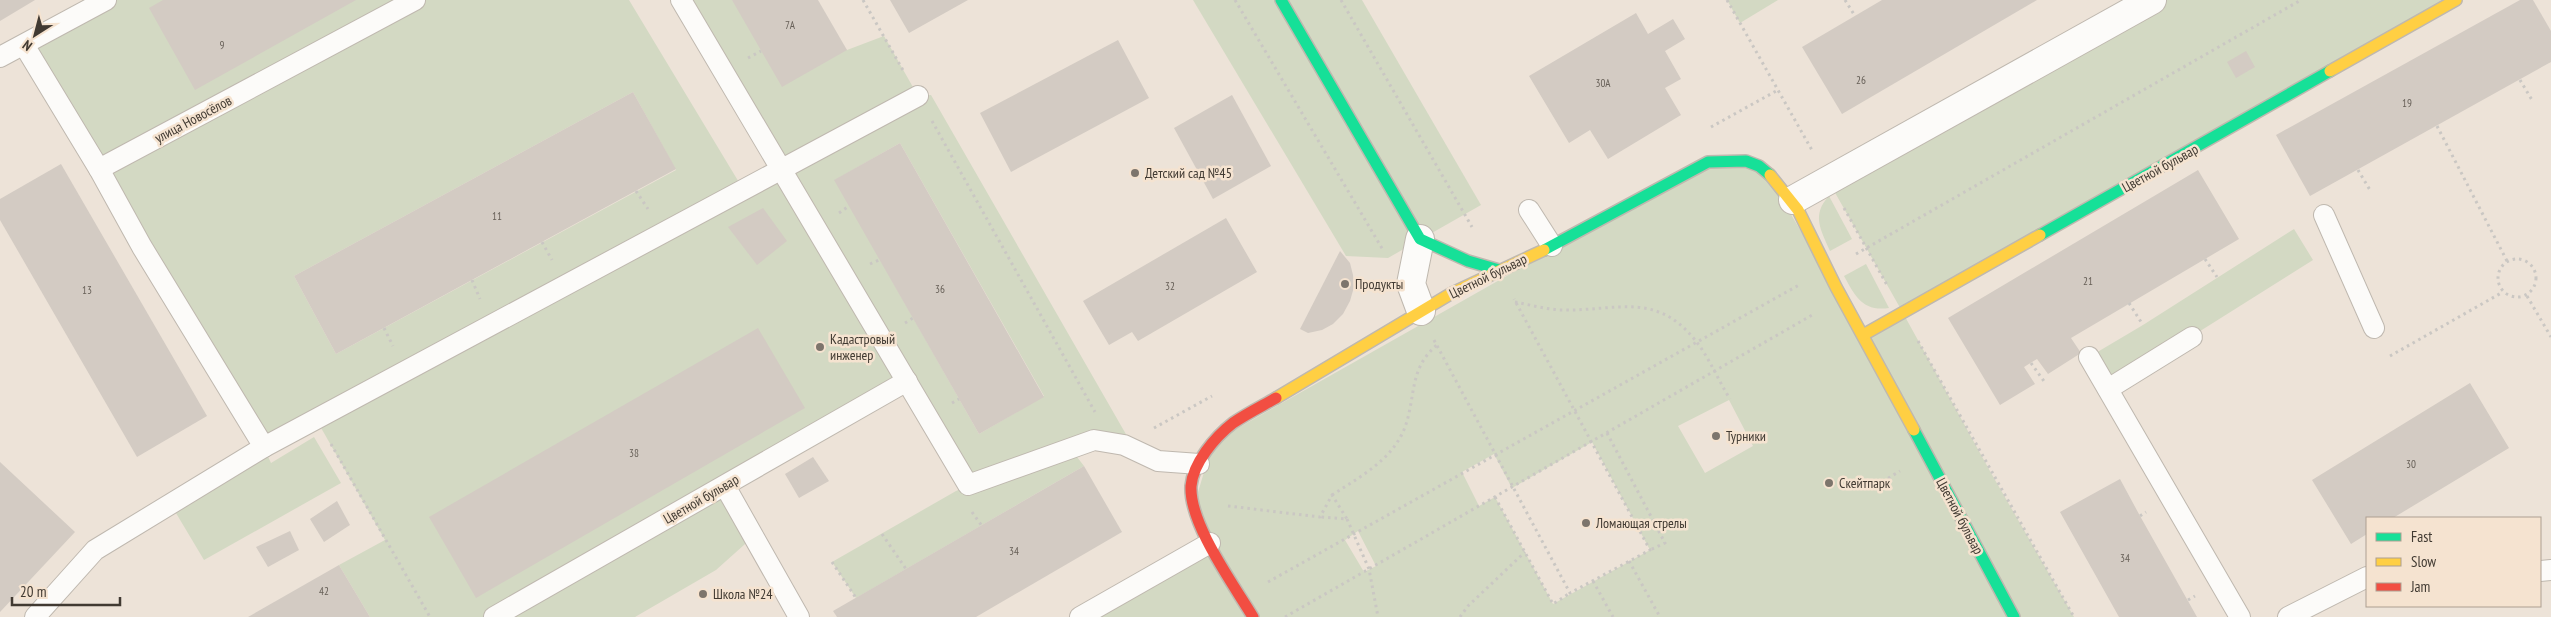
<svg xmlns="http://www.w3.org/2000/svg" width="2551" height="617" font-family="'PT Sans Narrow',sans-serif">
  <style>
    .green { fill: #d3d9c3; fill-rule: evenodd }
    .building { fill: #d3cbc3 }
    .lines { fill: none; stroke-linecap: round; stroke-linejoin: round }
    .lane-casing { stroke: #bfb8af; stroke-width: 22 }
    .street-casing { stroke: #bfb8af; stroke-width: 30 }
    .fast-casing { stroke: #bfb8af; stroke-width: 14 }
    .slow-casing { stroke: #bfb8af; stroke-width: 14 }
    .jam-casing { stroke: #bfb8af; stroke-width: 14 }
    .path { stroke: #cac7c3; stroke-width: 3; stroke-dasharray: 2.5 4; stroke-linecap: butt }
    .lane { stroke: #fcfbf9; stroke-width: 20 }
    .street { stroke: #fcfbf9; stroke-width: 28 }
    .fast { stroke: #16e098; stroke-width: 11 }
    .slow { stroke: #ffcf43; stroke-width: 11 }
    .jam { stroke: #f24e42; stroke-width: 11 }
    .poi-dot { fill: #7d756c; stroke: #f5e3d0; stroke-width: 2 }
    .labels { text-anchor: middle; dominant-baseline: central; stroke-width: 5; stroke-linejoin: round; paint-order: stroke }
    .number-label { font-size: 11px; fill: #676058 }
    .street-label { font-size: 14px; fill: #413a32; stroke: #f5e3d0 }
    .poi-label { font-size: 14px; fill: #413a32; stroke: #f5e3d0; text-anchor: start }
  </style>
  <rect width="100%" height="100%" fill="#ede3d8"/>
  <g class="green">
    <path d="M105,0H629L743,189L780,169L681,0H732L847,50L884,36L918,96L931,95L1127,436L1111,441L1105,431L1094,440L1070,448L1084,466L856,598L832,562L956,491L1001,473L968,485L907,382L725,485L754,536L716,570L635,617H370L339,565L385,540L316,419L264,448L271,463L314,437L341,483L204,560L170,503L263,448L24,45ZM633,92L676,170L336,354L294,276ZM900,143L1044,396L979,434L835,180Z"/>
    <polygon points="1193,0 1362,0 1481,205 1388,258 1346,256"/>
    <polygon points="1727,0 1778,0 1740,23"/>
    <path d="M2152,0H2456L1903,313L1991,473L2074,617H1080L1210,544L1193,509L1213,442L1708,162L1765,171L1863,335L1903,313L1829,182ZM1729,400L1753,446L1705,473L1678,426ZM1592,442L1650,550L1553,604L1495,497L1479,506L1462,472L1494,454L1512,488ZM1358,531L1376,566L1364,572L1345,540Z"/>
    <path d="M1829,196L1852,239L1830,251C1821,230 1811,215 1829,196Z"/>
    <polygon points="2294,229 2313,260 2108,389 2089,357 2143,325"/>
    <path d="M1866,264L1889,308C1863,312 1855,296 1844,276Z"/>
  </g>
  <g class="building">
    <polygon points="0,0 35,0 0,21"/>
    <polygon points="163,0 356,0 195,90 149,8"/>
    <polygon points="732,0 818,0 847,50 782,87"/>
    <polygon points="890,0 968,0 909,33"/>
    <polygon points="1882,0 2037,0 1842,114 1802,47"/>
    <polygon points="2520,0 2533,0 2551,31 2551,62 2310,196 2276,135"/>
    <polygon points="1636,13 1648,34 1673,19 1685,39 1665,51 1681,79 1665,88 1681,115 1608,159 1590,130 1569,143 1529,76"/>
    <polygon points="1118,40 1149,98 1011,172 980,113"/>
    <polygon points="2246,51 2255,67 2236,78 2227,62"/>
    <polygon points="633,92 676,169 336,354 294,276"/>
    <polygon points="1232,95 1271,166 1213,199 1174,128"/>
    <polygon points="900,143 1044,397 979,434 834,180"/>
    <polygon points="61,164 207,416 137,457 0,220 0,199"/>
    <polygon points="2198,170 2239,239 2071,338 2081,353 2048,374 2037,359 2024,367 2035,384 2000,405 1948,318"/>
    <polygon points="763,208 787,241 757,265 728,227"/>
    <polygon points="1226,218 1257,272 1138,341 1132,332 1109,345 1083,301"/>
    <polygon points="1340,251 1350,263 1353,275 1354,287 1350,301 1343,314 1333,324 1322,330 1308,333 1300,329"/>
    <polygon points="758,328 805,408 476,598 429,517"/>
    <polygon points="2470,383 2509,448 2393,518 2367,518 2367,534 2351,544 2312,480"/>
    <polygon points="813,457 829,481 799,498 785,474"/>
    <polygon points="0,462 75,532 0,612"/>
    <polygon points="1084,466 1122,532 976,617 837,617 833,611"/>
    <polygon points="2120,479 2140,516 2197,617 2119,617 2060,512"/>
    <polygon points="337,501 350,525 324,542 310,519"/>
    <polygon points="290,531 299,550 268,567 256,547"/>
    <polygon points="339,565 370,617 248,617"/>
  </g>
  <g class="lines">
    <defs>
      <g id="lane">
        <polyline points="681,0 968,485 1094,440 1124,445 1158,461 1199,464"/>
        <polyline points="24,45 99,169 415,0"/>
        <polyline points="0,57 106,0"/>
        <polyline points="99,169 142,247 264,447 918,96"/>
        <polyline points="1529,210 1552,246"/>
        <polyline points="2324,215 2374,328"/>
        <polyline points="2089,357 2240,617"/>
        <polyline points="2108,389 2192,337"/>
        <polyline points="725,486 799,617"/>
        <polyline points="2540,571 2551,570"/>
        <polyline points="35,617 95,550 264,447"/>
        <polyline points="494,617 907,381"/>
        <polyline points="1080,617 1210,543"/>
        <polyline points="2288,617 2367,577"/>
      </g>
      <g id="street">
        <polyline points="1793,200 2152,0"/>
        <polyline points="1420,239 1411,284 1421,311"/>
      </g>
      <g id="fast">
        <polyline points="1281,0 1420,239 1468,261 1499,270"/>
        <polyline points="2040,235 2330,71"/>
        <polyline points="1544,250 1708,162 1746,161 1759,166 1770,175"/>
        <polyline points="1914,430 2014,617"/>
      </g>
      <g id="slow">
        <polyline points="2330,71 2456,0"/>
        <polyline points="1770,175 1798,210 1836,287 1914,430"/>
        <polyline points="1863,335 2040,235"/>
        <polyline points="1276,398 1452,293 1544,250"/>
      </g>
      <path id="jam" d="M1253,617C1234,585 1189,524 1191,486C1193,463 1215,437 1233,423C1246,414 1262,406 1276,398"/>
    </defs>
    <use href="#lane" class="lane-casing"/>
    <use href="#street" class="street-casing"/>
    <use href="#fast" class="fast-casing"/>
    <use href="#slow" class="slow-casing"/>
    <use href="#jam" class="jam-casing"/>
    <g class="path">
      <polyline points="863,0 904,72"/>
      <polyline points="1235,0 1383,250"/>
      <polyline points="1341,0 1472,227"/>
      <polyline points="1727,0 1813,152"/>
      <polyline points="1845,0 1855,16"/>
      <polyline points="748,58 761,51"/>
      <polyline points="2520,80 2532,100"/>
      <polyline points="932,121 1095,412"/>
      <polyline points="2437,126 2507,261"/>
      <polyline points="1711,127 1778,90"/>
      <polyline points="2358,170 2370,190"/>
      <polyline points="636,191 648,209"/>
      <polyline points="1844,208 1887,285"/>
      <polyline points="839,213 849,206"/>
      <polyline points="542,242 552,260"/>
      <polyline points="1856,254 2301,0"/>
      <circle cx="2517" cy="278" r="19"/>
      <polyline points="2205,259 2217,277"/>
      <polyline points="870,264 879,260"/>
      <polyline points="472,280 480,299"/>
      <polyline points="2527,296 2551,337"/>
      <path d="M1515,302C1531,305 1548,310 1564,310C1615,311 1656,291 1695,340C1709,357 1718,380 1730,399"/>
      <polyline points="2129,303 2143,325"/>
      <polyline points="905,323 913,318"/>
      <polyline points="384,328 393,346"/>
      <polyline points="1434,340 1570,593 1650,550 1514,299"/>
      <polyline points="1918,341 2074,617"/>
      <polyline points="2390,356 2503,292"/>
      <polyline points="2031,363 2046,384"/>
      <polyline points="952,403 959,399"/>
      <polyline points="1154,428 1212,396"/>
      <polyline points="1607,433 1665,543 1650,550"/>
      <polyline points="331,444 430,617"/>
      <polyline points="1877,485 1900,471"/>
      <path d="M1332,495C1358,478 1389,462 1403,432C1417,400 1407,370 1437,345"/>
      <polyline points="1495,497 1553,604 1570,593"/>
      <polyline points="1228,506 1320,517 1332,495 1347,519 1320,517"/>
      <polyline points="972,512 982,526"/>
      <polyline points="2140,516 2146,512"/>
      <polyline points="1347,519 1369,569 1378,617"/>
      <polyline points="882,534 906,569"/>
      <polyline points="1629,561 1660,617"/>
      <polyline points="832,562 856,598"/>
      <polyline points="1593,581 1613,617"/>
      <polyline points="1268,582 1799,285"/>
      <polyline points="2188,600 2195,596"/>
      <polyline points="1285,617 1814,314"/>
      <polyline points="1460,617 1468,606 1525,552"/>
    </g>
    <use href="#lane" class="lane"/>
    <use href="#street" class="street"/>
    <use href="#fast" class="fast"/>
    <use href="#slow" class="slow"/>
    <use href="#jam" class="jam"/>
  </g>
  <g class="poi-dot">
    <circle cx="1135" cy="173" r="5"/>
    <circle cx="1345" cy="284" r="5"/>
    <circle cx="820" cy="347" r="5"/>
    <circle cx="1716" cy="436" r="5"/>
    <circle cx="1829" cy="483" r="5"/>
    <circle cx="1586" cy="523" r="5"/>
    <circle cx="703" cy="594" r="5"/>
  </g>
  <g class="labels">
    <g class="number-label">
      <text x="790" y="25">7А</text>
      <text x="222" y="45">9</text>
      <text x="1861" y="80">26</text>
      <text x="1603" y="83">30А</text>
      <text x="2407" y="103">19</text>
      <text x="497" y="216">11</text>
      <text x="2088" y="281">21</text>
      <text x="1170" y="286">32</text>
      <text x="940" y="289">36</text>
      <text x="87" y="290">13</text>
      <text x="634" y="453">38</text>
      <text x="2411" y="464">30</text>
      <text x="1014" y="551">34</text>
      <text x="2125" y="558">34</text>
      <text x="324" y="591">42</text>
    </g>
    <g class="street-label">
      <text transform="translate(193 119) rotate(-28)">улица Новосёлов</text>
      <text transform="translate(2160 168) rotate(-29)">Цветной бульвар</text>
      <text transform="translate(1488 276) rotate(-26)">Цветной бульвар</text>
      <text transform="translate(701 499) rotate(-30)">Цветной бульвар</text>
      <text transform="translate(1960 516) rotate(62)">Цветной бульвар</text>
    </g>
    <g class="poi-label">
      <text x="1145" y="173">Детский сад №45</text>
      <text x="1355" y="284">Продукты</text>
      <text x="830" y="339">Кадастровый<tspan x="830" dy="16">инженер</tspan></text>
      <text x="1726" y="436">Турники</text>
      <text x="1839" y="483">Скейтпарк</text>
      <text x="1596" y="523">Ломающая стрелы</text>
      <text x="713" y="594">Школа №24</text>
    </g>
  </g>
  <rect x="2366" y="517" width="175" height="90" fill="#f5e3d0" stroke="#ad9f91"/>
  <rect x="2376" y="533" width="25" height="8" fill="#16e098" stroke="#ad9f91"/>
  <text x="2411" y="542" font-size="15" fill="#413a32">Fast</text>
  <rect x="2376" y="558" width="25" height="8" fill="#ffcf43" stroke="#ad9f91"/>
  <text x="2411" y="567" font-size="15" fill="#413a32">Slow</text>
  <rect x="2376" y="583" width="25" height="8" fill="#f24e42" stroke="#ad9f91"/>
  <text x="2411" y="592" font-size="15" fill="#413a32">Jam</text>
  <g transform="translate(35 35) rotate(216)" stroke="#f5e3d0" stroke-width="4" paint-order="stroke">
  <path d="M0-4L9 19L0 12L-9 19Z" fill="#413a32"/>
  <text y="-8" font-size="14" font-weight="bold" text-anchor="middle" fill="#413a32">N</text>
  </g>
  <path d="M12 597v8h108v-8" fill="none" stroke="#413a32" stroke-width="2.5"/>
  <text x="20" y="597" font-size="15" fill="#413a32" stroke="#f5e3d0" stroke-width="4" paint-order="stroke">20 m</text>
</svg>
